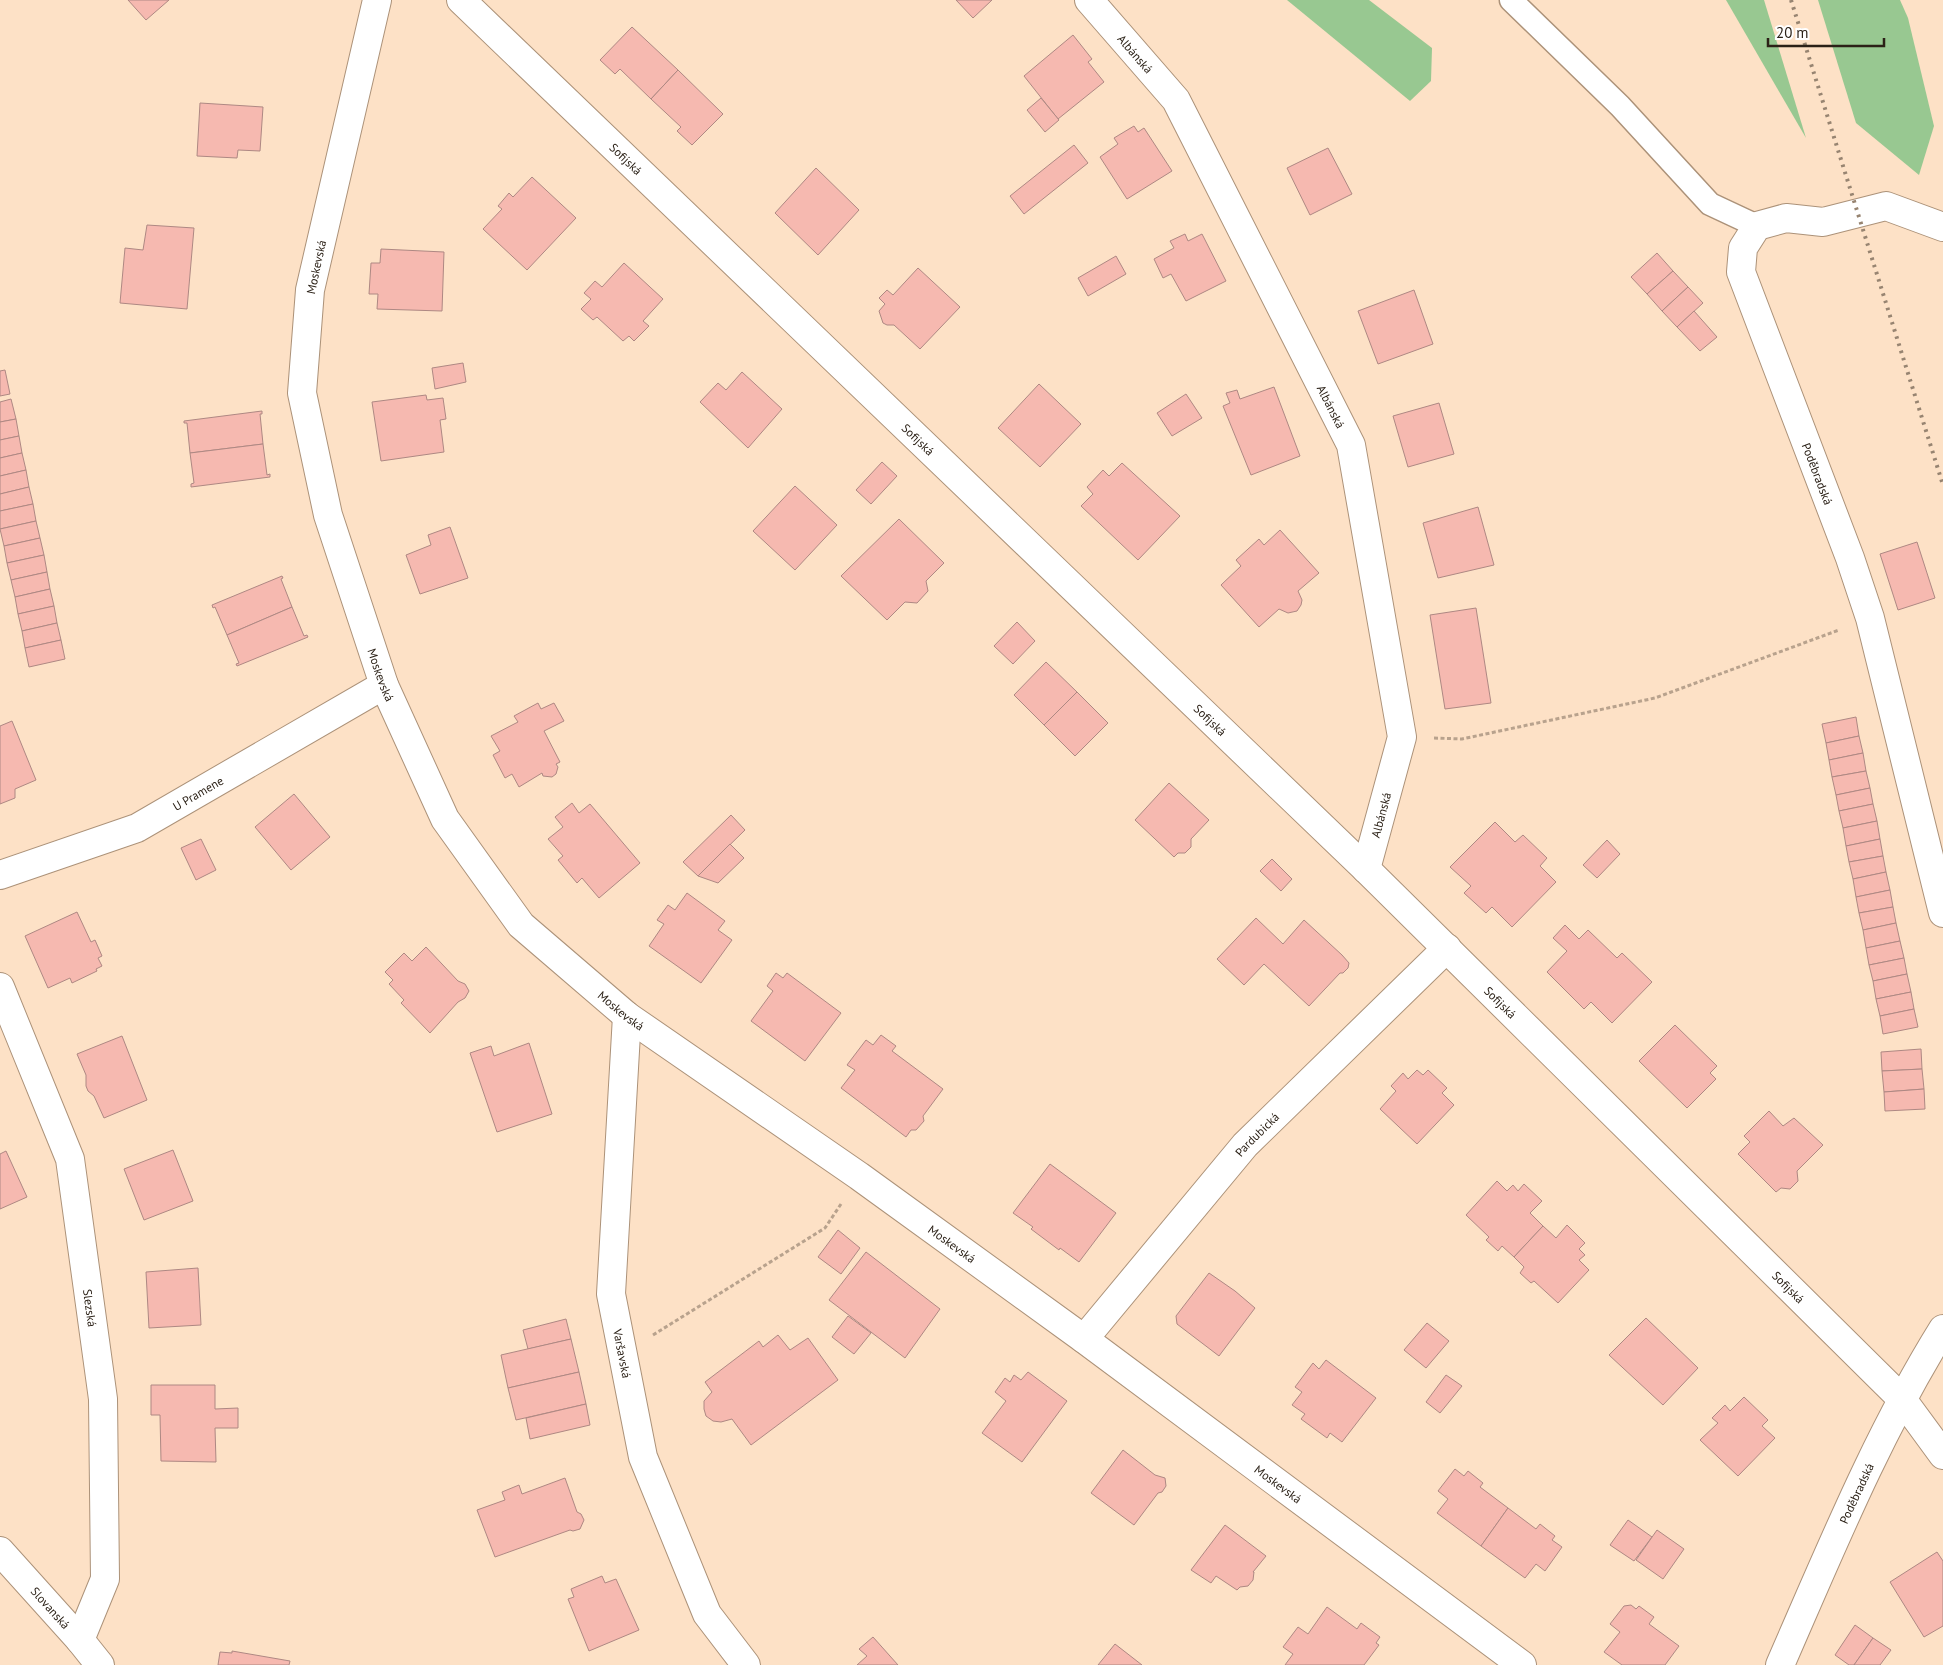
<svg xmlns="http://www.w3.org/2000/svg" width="1943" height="1665" font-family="'PT Sans',sans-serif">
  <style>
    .forest { fill: #98c891 }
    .building { fill: #f6b9b0; stroke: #ae8883 }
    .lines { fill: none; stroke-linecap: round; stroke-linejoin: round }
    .lane-casing { stroke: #ac9279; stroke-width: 25 }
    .street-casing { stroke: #ac9279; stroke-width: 30 }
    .path { stroke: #b8a28d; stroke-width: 3; stroke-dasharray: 4 2.5; stroke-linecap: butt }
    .lane { stroke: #fff; stroke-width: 22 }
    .street { stroke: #fff; stroke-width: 28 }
    .rail { stroke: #978471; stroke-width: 4; stroke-dasharray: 2.5 5; stroke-linecap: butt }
    .labels { text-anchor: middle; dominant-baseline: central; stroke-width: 4; stroke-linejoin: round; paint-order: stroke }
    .street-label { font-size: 12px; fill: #2b2117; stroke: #fff }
  </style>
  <rect width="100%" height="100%" fill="#fde1c6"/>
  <g class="forest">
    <polygon points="1287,0 1369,0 1432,48 1431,81 1410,101"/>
    <polygon points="1726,0 1764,0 1806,138"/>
    <polygon points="1818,0 1900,0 1908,18 1934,126 1919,175 1856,123"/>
  </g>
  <g class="building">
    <polygon points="128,0 169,0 146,20"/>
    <polygon points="956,0 992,0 973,18"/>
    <polygon points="632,27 678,70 651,99 620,69 615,74 600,60"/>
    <polygon points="1073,35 1092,59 1088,62 1104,82 1058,119 1024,76"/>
    <polygon points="678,70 723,114 692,145 677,131 681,127 651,99"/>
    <polygon points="1041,98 1059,120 1045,132 1027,110"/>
    <polygon points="200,103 263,107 260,151 238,150 237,158 197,156"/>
    <polygon points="1134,126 1138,132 1144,128 1172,171 1127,199 1100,157 1118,144 1114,138"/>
    <polygon points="1074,145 1088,163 1024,214 1010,196"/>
    <polygon points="1328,148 1352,194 1310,215 1287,168"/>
    <polygon points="816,168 859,210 818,255 775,213"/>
    <polygon points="532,177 576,218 527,270 483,229 502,209 498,206 509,193 513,197"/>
    <polygon points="147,225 194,228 187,309 120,303 125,248 143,250"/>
    <polygon points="1185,234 1188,241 1202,234 1226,281 1186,301 1171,274 1163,278 1154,259 1174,248 1170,241"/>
    <polygon points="381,249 444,252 442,311 377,309 378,294 369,294 371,263 380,263"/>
    <polygon points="1657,253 1673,271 1647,294 1631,277"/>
    <polygon points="1116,256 1126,274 1088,296 1078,278"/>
    <polygon points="624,263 663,299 643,321 649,326 634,341 629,336 623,341 597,317 593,320 581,309 591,299 584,293 595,281 602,287"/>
    <polygon points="918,268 960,307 920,349 894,325 887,325 883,323 879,311 885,304 879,298 887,290 893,295"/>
    <polygon points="1673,271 1688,287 1662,311 1647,294"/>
    <polygon points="1688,287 1703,303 1677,327 1662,311"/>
    <polygon points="1414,290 1433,344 1378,364 1358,311"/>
    <polygon points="1694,311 1717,337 1700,351 1677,327"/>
    <polygon points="463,363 466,382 435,389 432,368"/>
    <polygon points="5,370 10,394 0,396 0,371"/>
    <polygon points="742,372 782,409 748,448 700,402 718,383 726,390"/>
    <polygon points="1039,384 1081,424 1040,467 998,428"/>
    <polygon points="1274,387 1300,456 1251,475 1223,406 1230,403 1226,393 1237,390 1240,399"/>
    <polygon points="1186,394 1202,418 1172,436 1157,413"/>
    <polygon points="426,395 427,400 443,398 446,419 440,420 444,452 381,461 372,402"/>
    <polygon points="11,399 16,419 0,422 0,402"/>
    <polygon points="1439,403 1454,454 1408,467 1393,416"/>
    <polygon points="262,411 262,414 260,414 263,444 190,453 187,423 184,423 184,421"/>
    <polygon points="16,419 19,436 0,440 0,422"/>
    <polygon points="19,436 22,453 0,458 0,440"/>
    <polygon points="263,444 267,475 270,474 270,477 191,487 191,484 194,483 190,453"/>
    <polygon points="22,453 26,470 0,476 0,458"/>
    <polygon points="882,462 897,476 871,504 856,490"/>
    <polygon points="1122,463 1180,516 1138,560 1081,506 1093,494 1087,487 1103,470 1109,476"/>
    <polygon points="26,470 29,487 0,494 0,476"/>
    <polygon points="795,486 837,525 795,570 753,531"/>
    <polygon points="29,487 33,504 0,511 0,494"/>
    <polygon points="33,504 36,521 0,529 0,511"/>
    <polygon points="1478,507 1494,565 1438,578 1423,523"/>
    <polygon points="899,519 944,563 926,581 928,591 917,603 905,602 887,620 841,576"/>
    <polygon points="36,521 40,538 4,546 0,529"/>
    <polygon points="450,527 468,578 420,594 406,555 431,545 428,535"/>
    <polygon points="1280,530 1319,573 1298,591 1302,600 1301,605 1297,611 1288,613 1279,609 1259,627 1221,585 1241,566 1236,560 1259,539 1264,545"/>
    <polygon points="40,538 44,555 7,563 4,546"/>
    <polygon points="1917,542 1935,598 1898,610 1880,554"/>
    <polygon points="44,555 47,572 11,580 7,563"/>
    <polygon points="47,572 50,589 15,597 11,580"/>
    <polygon points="282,576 283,578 281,579 292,607 227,635 215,607 213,608 212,605"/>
    <polygon points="50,589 54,606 18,614 15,597"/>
    <polygon points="54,606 57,623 22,631 18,614"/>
    <polygon points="292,607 304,636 307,635 308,637 237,666 236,664 239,663 227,635"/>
    <polygon points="1476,608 1491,703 1445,709 1430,615"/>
    <polygon points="1017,622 1035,641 1013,664 994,646"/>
    <polygon points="57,623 61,640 25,648 22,631"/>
    <polygon points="61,640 65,659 29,667 25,648"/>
    <polygon points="1046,662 1077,692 1044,725 1014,695"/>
    <polygon points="1077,692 1108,723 1075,756 1044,725"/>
    <polygon points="538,703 541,709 554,703 564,721 544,731 560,762 556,764 558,767 556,774 552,777 543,776 542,773 519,787 512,774 505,778 493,755 500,751 491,736 518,722 514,716"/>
    <polygon points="1856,717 1859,736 1826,743 1822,724"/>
    <polygon points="12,721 36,780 15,789 15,798 0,804 0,726"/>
    <polygon points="1859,736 1863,753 1829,760 1826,743"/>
    <polygon points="1863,753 1866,771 1832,777 1829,760"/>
    <polygon points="1866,771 1870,788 1836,795 1832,777"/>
    <polygon points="1169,783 1209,820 1191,839 1191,847 1185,853 1178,853 1174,857 1135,820"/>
    <polygon points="1870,788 1873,804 1839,811 1836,795"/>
    <polygon points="294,794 330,837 291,870 255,827"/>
    <polygon points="572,803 579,813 590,804 640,863 599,898 582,878 577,883 558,860 563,856 548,839 563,827 555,817"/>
    <polygon points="1873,804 1877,821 1843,828 1839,811"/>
    <polygon points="731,815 745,830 698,876 683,862"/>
    <polygon points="1877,821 1880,839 1846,846 1843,828"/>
    <polygon points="1495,822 1515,842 1523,835 1547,858 1540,866 1556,882 1512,927 1492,907 1486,913 1464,893 1471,886 1450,867"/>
    <polygon points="201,839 216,870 196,880 181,848"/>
    <polygon points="1880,839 1883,856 1849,862 1846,846"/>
    <polygon points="1607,840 1620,854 1597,878 1583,865"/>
    <polygon points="730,844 744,858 718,883 698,876"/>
    <polygon points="1883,856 1886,872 1853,879 1849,862"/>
    <polygon points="1272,859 1292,879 1281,891 1260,871"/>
    <polygon points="1886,872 1890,890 1856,897 1853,879"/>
    <polygon points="1890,890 1893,907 1859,913 1856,897"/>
    <polygon points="687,893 725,921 718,930 732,940 701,983 649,946 664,924 657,920 668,905 675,910"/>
    <polygon points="1893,907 1896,923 1863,930 1859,913"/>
    <polygon points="77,912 91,942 95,940 102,956 98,958 102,966 96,969 97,971 72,983 70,978 48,988 25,936"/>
    <polygon points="1256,918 1283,944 1304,920 1342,955 1349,963 1348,968 1343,973 1340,973 1309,1006 1264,964 1244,985 1217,959"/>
    <polygon points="1896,923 1900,941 1866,948 1863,930"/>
    <polygon points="1565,925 1579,939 1588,930 1617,958 1622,953 1652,982 1612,1023 1591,1002 1584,1009 1547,972 1567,951 1553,938"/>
    <polygon points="1900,941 1904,958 1869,965 1866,948"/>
    <polygon points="426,947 458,981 465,984 469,991 465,998 458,1002 430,1033 401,1003 404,1000 389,984 393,980 385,972 404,953 412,961"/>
    <polygon points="1904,958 1907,974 1873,981 1869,965"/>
    <polygon points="776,973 783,978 787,973 841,1013 805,1061 751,1021 773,991 767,986"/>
    <polygon points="1907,974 1911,992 1876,999 1873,981"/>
    <polygon points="1911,992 1914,1009 1880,1016 1876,999"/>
    <polygon points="1914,1009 1918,1027 1883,1034 1880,1016"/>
    <polygon points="1675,1025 1717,1066 1710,1073 1716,1079 1687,1108 1639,1061"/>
    <polygon points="881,1035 896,1046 892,1051 943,1089 923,1116 924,1121 916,1130 911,1130 906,1137 841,1088 855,1070 847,1065 866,1040 873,1045"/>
    <polygon points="122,1036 147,1100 104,1118 94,1096 88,1091 86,1086 86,1075 77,1054"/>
    <polygon points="529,1043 552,1114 497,1132 470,1053 491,1046 494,1056"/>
    <polygon points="1921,1049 1922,1069 1882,1071 1881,1052"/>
    <polygon points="1922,1069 1924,1089 1884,1092 1882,1071"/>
    <polygon points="1417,1070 1423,1075 1428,1070 1447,1088 1442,1093 1454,1105 1417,1144 1380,1109 1396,1091 1391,1086 1403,1073 1408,1079"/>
    <polygon points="1924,1089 1925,1109 1885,1111 1884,1092"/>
    <polygon points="1769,1111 1783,1126 1794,1118 1823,1145 1797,1171 1798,1181 1790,1189 1781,1188 1776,1192 1738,1154 1750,1142 1744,1136"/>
    <polygon points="173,1150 193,1201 144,1220 124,1169"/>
    <polygon points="6,1151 27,1197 0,1209 0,1154"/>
    <polygon points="1050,1164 1116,1213 1079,1262 1060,1248 1059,1250 1031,1229 1033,1227 1013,1213"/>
    <polygon points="1497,1181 1507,1191 1513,1185 1518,1191 1524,1184 1542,1201 1530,1213 1543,1226 1514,1257 1502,1246 1498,1251 1486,1240 1489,1237 1466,1215"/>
    <polygon points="1567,1225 1585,1243 1579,1249 1585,1255 1579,1260 1589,1270 1558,1303 1534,1281 1531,1283 1520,1273 1524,1267 1514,1257 1543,1226 1556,1238"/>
    <polygon points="838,1230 860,1248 841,1274 818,1257"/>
    <polygon points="866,1252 940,1309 905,1358 829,1300"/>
    <polygon points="198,1268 201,1325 149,1328 146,1272"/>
    <polygon points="1209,1273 1235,1291 1255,1308 1219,1356 1177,1324 1176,1316"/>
    <polygon points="848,1316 871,1333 854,1354 832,1337"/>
    <polygon points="1646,1318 1698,1368 1663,1405 1609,1355"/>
    <polygon points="566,1319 571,1339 528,1349 523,1330"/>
    <polygon points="1427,1323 1449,1341 1426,1368 1404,1350"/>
    <polygon points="778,1335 790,1350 808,1338 838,1380 751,1445 732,1419 721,1422 713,1421 706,1416 704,1409 704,1401 712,1392 705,1382 759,1341 763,1347"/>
    <polygon points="571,1339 579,1372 508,1388 501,1355"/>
    <polygon points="1326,1360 1376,1398 1342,1442 1330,1433 1327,1438 1301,1419 1305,1414 1292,1405 1302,1392 1295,1387 1313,1363 1319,1369"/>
    <polygon points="579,1372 586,1404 516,1420 508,1388"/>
    <polygon points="1028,1372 1067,1401 1022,1462 982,1433 1006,1401 995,1392 1005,1378 1010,1382 1014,1375 1021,1380"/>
    <polygon points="1446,1375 1462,1386 1440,1413 1426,1402"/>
    <polygon points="151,1385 215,1385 215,1409 238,1408 238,1428 215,1428 216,1462 161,1461 160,1415 151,1415"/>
    <polygon points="1744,1397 1768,1420 1762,1426 1775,1438 1738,1476 1700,1440 1718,1423 1712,1418 1725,1405 1730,1411"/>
    <polygon points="586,1404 590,1425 530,1439 526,1418"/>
    <polygon points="1123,1450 1155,1475 1165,1478 1166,1486 1162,1492 1158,1493 1134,1525 1091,1493"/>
    <polygon points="1455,1469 1464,1476 1468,1471 1483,1483 1480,1487 1508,1508 1481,1546 1437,1513 1448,1499 1438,1491"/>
    <polygon points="565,1478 577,1512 581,1514 584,1520 580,1529 573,1531 570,1530 495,1557 477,1510 505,1500 502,1492 519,1485 522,1494"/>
    <polygon points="1508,1508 1536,1529 1540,1524 1555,1536 1552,1540 1562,1547 1545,1571 1536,1564 1525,1578 1481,1546"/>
    <polygon points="1628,1520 1652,1537 1634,1561 1610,1545"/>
    <polygon points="1225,1525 1266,1556 1253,1572 1254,1572 1253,1580 1248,1586 1240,1587 1237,1590 1216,1576 1211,1583 1191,1570"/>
    <polygon points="1657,1530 1684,1549 1663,1579 1636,1560"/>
    <polygon points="1937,1552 1943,1561 1943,1626 1924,1637 1890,1582"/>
    <polygon points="602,1576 605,1583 616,1579 639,1630 589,1651 568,1599 574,1597 571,1589"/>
    <polygon points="1631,1605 1636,1609 1639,1606 1654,1617 1649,1624 1679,1646 1665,1665 1622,1665 1604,1652 1620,1632 1610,1624 1624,1606"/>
    <polygon points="1327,1607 1357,1629 1361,1623 1380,1637 1376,1643 1379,1645 1364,1665 1285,1665 1293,1654 1283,1647 1298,1627 1308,1634"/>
    <polygon points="1855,1625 1873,1638 1854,1665 1849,1665 1835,1655"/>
    <polygon points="873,1637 898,1665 857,1665 867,1656 859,1649"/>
    <polygon points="1873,1638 1891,1650 1880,1665 1854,1665"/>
    <polygon points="1115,1644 1142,1665 1098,1665"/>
    <polygon points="232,1651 290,1661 289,1665 218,1665 220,1652 232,1653"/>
  </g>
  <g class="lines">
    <defs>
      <polyline id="lane" points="1511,0 1620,106 1710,204 1757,226"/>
      <g id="street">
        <path id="s1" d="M377,0L310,290L302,393L328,515L384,685L445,819L521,925L627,1016L859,1176L1084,1339L1522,1665"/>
        <path id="s2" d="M461,0L1366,869L1902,1399L1943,1455"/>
        <path id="s3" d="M1089,0L1176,100L1351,445L1402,737L1366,869"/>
        <path id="s4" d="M1943,227L1886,206L1823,222L1786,218L1757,226L1743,248L1741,272L1850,558L1870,618L1943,913"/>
        <path id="s5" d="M0,875L137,828L384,685"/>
        <path id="s6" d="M0,987L70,1159L103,1399L105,1579L80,1640"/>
        <path id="s7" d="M627,1016L611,1294L643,1457L707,1614L746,1665"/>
        <path id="s8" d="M1084,1339L1245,1145L1447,948"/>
        <path id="s9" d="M0,1551L80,1640L100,1665"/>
        <path id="s10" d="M1780,1665C1830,1551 1877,1435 1943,1329"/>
      </g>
    </defs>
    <use href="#lane" class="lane-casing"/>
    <use href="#street" class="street-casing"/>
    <g class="path">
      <polyline points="1434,738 1462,739 1655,698 1839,630"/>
      <polyline points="653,1335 825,1228 841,1204"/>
    </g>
    <use href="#lane" class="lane"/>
    <use href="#street" class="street"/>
    <polyline class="rail" points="1791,0 1943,485"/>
  </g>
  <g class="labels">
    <g class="street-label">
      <text stroke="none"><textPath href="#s3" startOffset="71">Albánská</textPath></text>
      <text stroke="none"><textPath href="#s2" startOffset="229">Sofijská</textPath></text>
      <text transform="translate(316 267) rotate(-78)">Moskevská</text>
      <text stroke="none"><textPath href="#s3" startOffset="476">Albánská</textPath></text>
      <text stroke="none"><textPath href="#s2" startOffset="634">Sofijská</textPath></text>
      <text stroke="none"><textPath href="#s4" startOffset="459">Poděbradská</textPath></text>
      <text stroke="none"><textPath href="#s1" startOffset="694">Moskevská</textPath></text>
      <text stroke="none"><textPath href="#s2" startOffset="1039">Sofijská</textPath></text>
      <text stroke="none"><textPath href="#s5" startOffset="215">U Pramene</textPath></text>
      <text transform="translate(1381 815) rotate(-75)">Albánská</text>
      <text stroke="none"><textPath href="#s2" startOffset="1444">Sofijská</textPath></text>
      <text stroke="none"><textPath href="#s1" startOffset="1114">Moskevská</textPath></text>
      <text stroke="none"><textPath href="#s8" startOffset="268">Pardubická</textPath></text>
      <text stroke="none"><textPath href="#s1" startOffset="1519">Moskevská</textPath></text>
      <text stroke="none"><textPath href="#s2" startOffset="1849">Sofijská</textPath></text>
      <text stroke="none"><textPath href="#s6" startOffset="336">Slezská</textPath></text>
      <text stroke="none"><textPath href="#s7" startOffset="339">Varšavská</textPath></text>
      <text stroke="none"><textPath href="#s1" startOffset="1924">Moskevská</textPath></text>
      <text stroke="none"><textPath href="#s10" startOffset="188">Poděbradská</textPath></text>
      <text stroke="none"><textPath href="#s9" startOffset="76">Slovanská</textPath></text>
    </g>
  </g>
  <path d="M1768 38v8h116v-8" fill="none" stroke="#2b2117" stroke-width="2.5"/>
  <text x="1776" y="38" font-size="15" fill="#2b2117" stroke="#ffffff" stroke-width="4" paint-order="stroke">20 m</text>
</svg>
